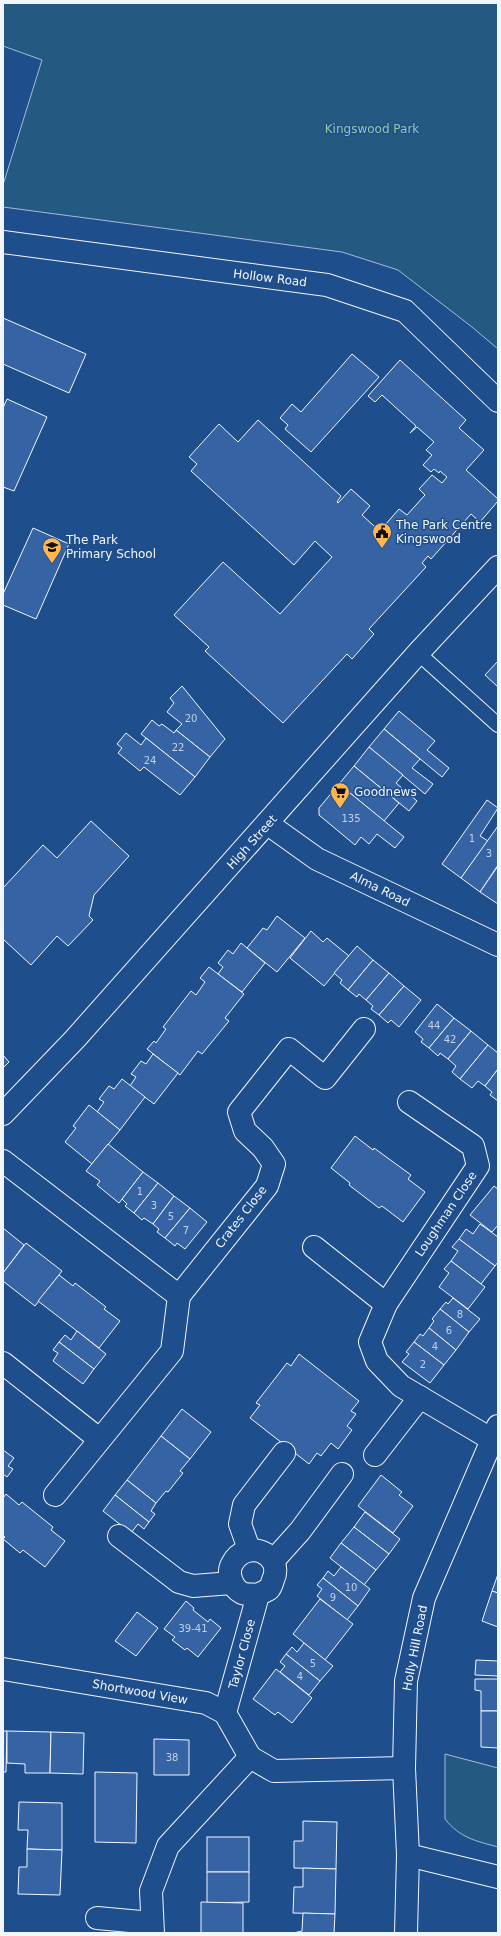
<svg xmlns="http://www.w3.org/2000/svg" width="501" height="1936" font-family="'DejaVu Sans',sans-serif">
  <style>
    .green { fill: #245a82; stroke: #a8bbd7 }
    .building { fill: #3563a3; stroke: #f2f6ff }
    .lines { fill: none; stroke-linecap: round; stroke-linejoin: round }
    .service-casing { stroke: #f2f6ff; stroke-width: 16 }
    .minor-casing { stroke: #f2f6ff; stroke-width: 24 }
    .primary-casing { stroke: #f2f6ff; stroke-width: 24 }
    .service { stroke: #1f4e8c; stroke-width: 14 }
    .minor { stroke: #1f4e8c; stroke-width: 22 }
    .primary { stroke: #1f4e8c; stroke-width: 22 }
    .labels { text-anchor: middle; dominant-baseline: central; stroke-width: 3; stroke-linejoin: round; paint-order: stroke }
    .number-label { font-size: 10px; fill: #c3d1e8 }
    .park-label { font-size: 12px; fill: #97c8a6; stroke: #1f4e8c }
    .street-label { font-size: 12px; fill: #f2f6ff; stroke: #1f4e8c }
    .poi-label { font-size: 12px; fill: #f2f6ff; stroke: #1f4e8c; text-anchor: start }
  </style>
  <rect width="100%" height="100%" fill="#1f4e8c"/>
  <g class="green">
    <polygon points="3,3 498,3 498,349 472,327 398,270 342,252 3,207 3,185 42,60 3,46"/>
    <path d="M445,1754L498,1768V1847C476,1841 460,1838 445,1819Z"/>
  </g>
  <g class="building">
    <polygon points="3,318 86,354 69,393 3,364"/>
    <polygon points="352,354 379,377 311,452 285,429 288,425 280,418 292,404 301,412"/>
    <polygon points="400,360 466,420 459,428 484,450 466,470 498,499 498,501 480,522 471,514 431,559 428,556 422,563 426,567 369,629 374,634 352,659 347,654 283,723 205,651 209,647 174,615 223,562 280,614 332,557 315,541 294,565 191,471 197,464 189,457 219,424 238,442 258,420 341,496 337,502 338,503 351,489 370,506 362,515 384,535 389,529 385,525 399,509 407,515 425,495 419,489 432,475 442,483 447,477 440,471 439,473 434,469 431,472 423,465 432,455 426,450 434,442 417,427 410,433 416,426 382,395 375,402 368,396"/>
    <polygon points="7,399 47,417 14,491 3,487 3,408"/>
    <polygon points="33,528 69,544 36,619 3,605 3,594"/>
    <polygon points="498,661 498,687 485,675"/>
    <polygon points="182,686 225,739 210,757 176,730 182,724 167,712 174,703 170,698"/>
    <polygon points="399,711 435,741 427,750 449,768 442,777 384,729"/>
    <polygon points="152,720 159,726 162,724 174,733 176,730 210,757 195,777 141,734"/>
    <polygon points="384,729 420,759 412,768 433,784 425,794 369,747"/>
    <polygon points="126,733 141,745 146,738 195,777 180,795 144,767 140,771 118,753 122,748 117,744"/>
    <polygon points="369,747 403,775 396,783 417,801 409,811 354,766"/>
    <polygon points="354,766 399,803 384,821 339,784"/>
    <polygon points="339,784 404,837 395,848 377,834 369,844 361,837 355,845 319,815 319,808"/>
    <polygon points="487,800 498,808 480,836 488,841 461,878 442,864"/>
    <polygon points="91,821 129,856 94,895 89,916 93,920 68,946 57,936 31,965 3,939 3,888 43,845 57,858"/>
    <polygon points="498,826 498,865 480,892 461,878"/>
    <polygon points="498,866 498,904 480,892"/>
    <polygon points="277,916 305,938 277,972 247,948 263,928 267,930"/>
    <polygon points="311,931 323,942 327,938 349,956 324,986 290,958"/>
    <polygon points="241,943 265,963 242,992 218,974 223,967 218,963 228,950 233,954"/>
    <polygon points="357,946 373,960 348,990 340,983 342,980 334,973"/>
    <polygon points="373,960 389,973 366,1000 359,994 357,997 348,990"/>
    <polygon points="209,967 244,994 225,1018 229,1021 202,1054 198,1051 180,1075 147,1049 154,1041 156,1043 166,1029 163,1027 191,991 196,995 205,982 200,978"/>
    <polygon points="389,973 404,986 379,1015 371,1009 373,1006 366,1000"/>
    <polygon points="404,986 421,1000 399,1027 391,1020 388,1023 379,1015"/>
    <polygon points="437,1004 454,1018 429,1048 421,1042 423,1039 415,1032"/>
    <polygon points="454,1018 471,1031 448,1059 440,1053 438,1056 429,1048"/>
    <polygon points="471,1031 488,1045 460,1079 452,1072 456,1066 448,1059"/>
    <polygon points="488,1045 498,1053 498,1069 485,1086 478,1081 472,1088 460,1079"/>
    <polygon points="153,1054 178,1073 154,1104 130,1086 136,1077 131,1074 141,1061 146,1064"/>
    <polygon points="3,1055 9,1062 3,1068"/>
    <polygon points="498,1069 498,1101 490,1095 492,1092 485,1086"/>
    <polygon points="122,1079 145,1097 120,1130 97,1112 104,1102 99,1099 109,1086 114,1089"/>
    <polygon points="89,1105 120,1130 92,1164 65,1142 76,1128 73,1126"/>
    <polygon points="355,1136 373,1150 374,1148 411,1175 408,1179 425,1192 403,1222 382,1206 379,1208 349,1185 350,1183 331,1168"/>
    <polygon points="108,1144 143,1172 119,1203 97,1185 100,1181 86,1171"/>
    <polygon points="143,1172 158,1183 134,1213 125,1206 127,1204 122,1199"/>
    <polygon points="158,1183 174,1196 153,1224 144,1218 142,1220 134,1213"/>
    <polygon points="494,1186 498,1189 498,1225 492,1232 470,1215"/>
    <polygon points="174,1196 190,1208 165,1238 157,1232 159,1229 153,1224"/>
    <polygon points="190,1208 207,1222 185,1249 177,1243 175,1246 165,1238"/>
    <polygon points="480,1224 498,1237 498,1262 495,1266 459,1239 466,1229 473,1234"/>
    <polygon points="3,1228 24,1245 3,1273"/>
    <polygon points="459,1239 495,1266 481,1284 451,1261 458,1251 452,1247"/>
    <polygon points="26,1243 62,1271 35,1306 3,1281 3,1273"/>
    <polygon points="451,1261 485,1287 468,1309 439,1287 449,1273 444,1269"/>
    <polygon points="59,1275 73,1286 75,1283 106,1307 104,1309 120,1321 99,1348 38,1301"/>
    <polygon points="453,1298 480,1319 469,1332 440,1309 446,1302 448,1304"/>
    <polygon points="440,1309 469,1332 456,1350 429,1328 434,1321 432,1319"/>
    <polygon points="429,1328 456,1350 444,1365 414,1342 420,1334 423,1336"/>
    <polygon points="77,1331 106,1354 94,1369 59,1342 65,1335 71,1340"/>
    <polygon points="59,1342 94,1369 83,1384 53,1361 58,1353 53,1350"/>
    <polygon points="414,1342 444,1365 430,1383 402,1362 409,1354 406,1352"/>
    <polygon points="299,1354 359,1401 351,1411 356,1414 347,1426 352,1430 338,1449 331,1443 321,1456 317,1453 309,1464 250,1418 260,1405 256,1403 287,1363 291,1366"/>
    <polygon points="182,1409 211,1432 190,1459 161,1436"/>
    <polygon points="161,1436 190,1459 180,1471 183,1473 168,1492 166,1491 156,1503 127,1480"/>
    <polygon points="3,1450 14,1458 8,1466 13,1469 7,1477 3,1474"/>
    <polygon points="381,1475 402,1492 399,1495 413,1506 393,1533 358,1506"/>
    <polygon points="127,1480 156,1503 151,1511 155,1514 149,1522 115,1495"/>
    <polygon points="6,1494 19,1505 22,1502 53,1527 51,1530 65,1541 45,1567 23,1550 20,1553 3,1539 5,1537 3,1536 3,1498"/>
    <polygon points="115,1495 149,1522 144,1529 138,1524 131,1533 103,1511"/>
    <polygon points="365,1512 400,1539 389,1554 354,1527"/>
    <polygon points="354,1527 389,1554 376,1570 341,1543"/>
    <polygon points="341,1543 376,1570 364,1585 330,1558"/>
    <polygon points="341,1567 370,1589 358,1606 323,1578 328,1571 334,1576"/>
    <polygon points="498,1574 498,1593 492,1591"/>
    <polygon points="323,1578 358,1606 347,1620 317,1596 322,1589 317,1585"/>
    <polygon points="492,1591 498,1593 498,1627 482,1621"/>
    <polygon points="320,1599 353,1624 325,1660 293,1634"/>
    <polygon points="186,1601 194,1608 193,1610 208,1622 210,1619 221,1628 198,1657 187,1648 185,1650 172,1640 175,1637 164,1629"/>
    <polygon points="137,1612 158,1628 136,1656 115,1641"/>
    <polygon points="304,1643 333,1666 320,1681 286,1654 292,1647 297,1652"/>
    <polygon points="286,1654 320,1681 309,1695 280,1672 285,1666 280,1662"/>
    <polygon points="476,1660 498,1661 498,1676 475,1675"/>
    <polygon points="276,1669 312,1698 292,1723 278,1712 275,1715 253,1699"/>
    <polygon points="475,1679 498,1679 498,1711 481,1711 481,1691 475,1690"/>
    <polygon points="481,1711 498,1711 498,1748 481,1747"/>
    <polygon points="3,1731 7,1731 6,1772 3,1772"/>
    <polygon points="7,1731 51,1732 50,1773 25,1773 25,1764 7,1763"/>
    <polygon points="51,1732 84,1733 83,1774 50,1773"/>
    <polygon points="154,1739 189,1740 189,1775 154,1775"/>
    <polygon points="95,1772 137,1773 136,1843 95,1842"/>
    <polygon points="19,1802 62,1803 62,1850 27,1849 28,1830 18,1830"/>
    <polygon points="303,1821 337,1822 336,1869 294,1868 294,1841 303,1841"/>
    <rect x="207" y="1837" width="42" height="35"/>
    <polygon points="27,1849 62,1850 60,1895 18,1894 19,1867 27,1867"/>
    <polygon points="303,1868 336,1869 335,1914 293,1913 294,1887 303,1887"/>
    <polygon points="207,1872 249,1872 249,1902 207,1903"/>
    <polygon points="201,1902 243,1903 243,1933 201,1933"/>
    <polygon points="303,1913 335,1914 334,1933 293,1933 302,1931"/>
  </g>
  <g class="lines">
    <defs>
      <polyline id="service" points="418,653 498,725"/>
      <g id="minor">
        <polyline points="3,242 327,285 405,311 498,401"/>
        <polyline points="268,824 317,859 498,945"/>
        <polyline points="409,1102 473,1146 478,1166 386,1304 370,1342 377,1361 401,1386 491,1439"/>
        <polyline points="3,1161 179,1296 267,1186 274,1164 263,1148 245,1131 239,1112 289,1049 325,1078 364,1029"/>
        <polyline points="314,1247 386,1304"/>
        <polyline points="3,1363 99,1439"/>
        <polyline points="375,1455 420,1397"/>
        <polyline points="55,1495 172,1351 179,1296"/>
        <polyline points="119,1536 179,1582 193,1586 232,1583"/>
        <polyline points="249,1549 240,1524 244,1505 284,1453"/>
        <polyline points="273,1561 300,1531 342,1474"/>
        <polyline points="3,1669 206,1703 225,1713 250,1757 274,1771 404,1768"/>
        <path d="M225,1713L258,1595C261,1593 266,1591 269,1589C271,1587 272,1583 273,1580C285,1554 246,1537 232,1564C227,1573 232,1588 242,1593C246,1595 253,1594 258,1595"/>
        <polyline points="408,1855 498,1877"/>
        <polyline points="97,1918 152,1923"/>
        <polyline points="153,1933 151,1891 168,1846 250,1757"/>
        <polyline points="406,1933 408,1855 404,1768 406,1681 424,1598 498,1426"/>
      </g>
      <polyline id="primary" points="3,1114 75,1039 418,653 498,567"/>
    </defs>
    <use href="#service" class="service-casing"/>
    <use href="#minor" class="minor-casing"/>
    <use href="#primary" class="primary-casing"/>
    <use href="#service" class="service"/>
    <use href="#minor" class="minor"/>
    <use href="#primary" class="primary"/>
  </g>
  <defs>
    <symbol id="civic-pin" viewBox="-11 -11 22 30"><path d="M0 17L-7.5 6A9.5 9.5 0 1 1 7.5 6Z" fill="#ffb74d" stroke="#1f4e8c"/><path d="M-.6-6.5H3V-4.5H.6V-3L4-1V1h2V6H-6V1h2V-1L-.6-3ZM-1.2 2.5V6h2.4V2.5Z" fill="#111"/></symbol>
    <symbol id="school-pin" viewBox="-11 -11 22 30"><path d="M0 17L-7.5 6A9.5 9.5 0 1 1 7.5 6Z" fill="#ffb74d" stroke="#1f4e8c"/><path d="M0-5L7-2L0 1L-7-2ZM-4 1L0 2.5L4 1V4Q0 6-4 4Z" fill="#111"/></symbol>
    <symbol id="supermarket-pin" viewBox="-11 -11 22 30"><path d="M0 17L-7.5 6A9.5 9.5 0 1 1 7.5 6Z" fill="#ffb74d" stroke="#1f4e8c"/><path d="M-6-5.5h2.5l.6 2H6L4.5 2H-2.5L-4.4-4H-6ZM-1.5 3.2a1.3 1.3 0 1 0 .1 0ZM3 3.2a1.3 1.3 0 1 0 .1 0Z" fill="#111"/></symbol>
  </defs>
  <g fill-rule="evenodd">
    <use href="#civic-pin" x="371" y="521" width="22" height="30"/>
    <use href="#school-pin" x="41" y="536" width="22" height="30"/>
    <use href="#supermarket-pin" x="329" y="781" width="22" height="30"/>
  </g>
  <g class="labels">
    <g class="number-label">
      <text x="191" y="718">20</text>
      <text x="178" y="747">22</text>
      <text x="150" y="760">24</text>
      <text x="351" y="818">135</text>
      <text x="472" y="838">1</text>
      <text x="489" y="853">3</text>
      <text x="434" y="1025">44</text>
      <text x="450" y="1039">42</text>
      <text x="140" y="1191">1</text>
      <text x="154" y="1205">3</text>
      <text x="171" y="1216">5</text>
      <text x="186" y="1230">7</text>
      <text x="460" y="1314">8</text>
      <text x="449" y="1330">6</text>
      <text x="435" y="1346">4</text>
      <text x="423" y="1364">2</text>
      <text x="351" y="1587">10</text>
      <text x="333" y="1597">9</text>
      <text x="193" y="1628">39-41</text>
      <text x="313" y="1663">5</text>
      <text x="300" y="1676">4</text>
      <text x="172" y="1757">38</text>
    </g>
    <g class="park-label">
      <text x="372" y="129">Kingswood Park</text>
    </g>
    <g class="street-label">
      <text transform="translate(270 278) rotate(7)">Hollow Road</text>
      <text transform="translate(252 842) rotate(-48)">High Street</text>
      <text transform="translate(380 889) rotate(26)">Alma Road</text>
      <text transform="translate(446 1214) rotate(-56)">Loughman Close</text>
      <text transform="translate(241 1217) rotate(-52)">Crates Close</text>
      <text transform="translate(415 1648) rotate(-79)">Holly Hill Road</text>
      <text transform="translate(242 1654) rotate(-75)">Taylor Close</text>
      <text transform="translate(140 1692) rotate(10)">Shortwood View</text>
    </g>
    <g class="poi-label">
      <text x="396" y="525">The Park Centre<tspan x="396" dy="14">Kingswood</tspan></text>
      <text x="66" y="540">The Park<tspan x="66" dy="14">Primary School</tspan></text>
      <text x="354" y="792">Goodnews</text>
    </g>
  </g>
  <rect width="501" height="1936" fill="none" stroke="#f2f6ff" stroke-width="8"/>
</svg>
